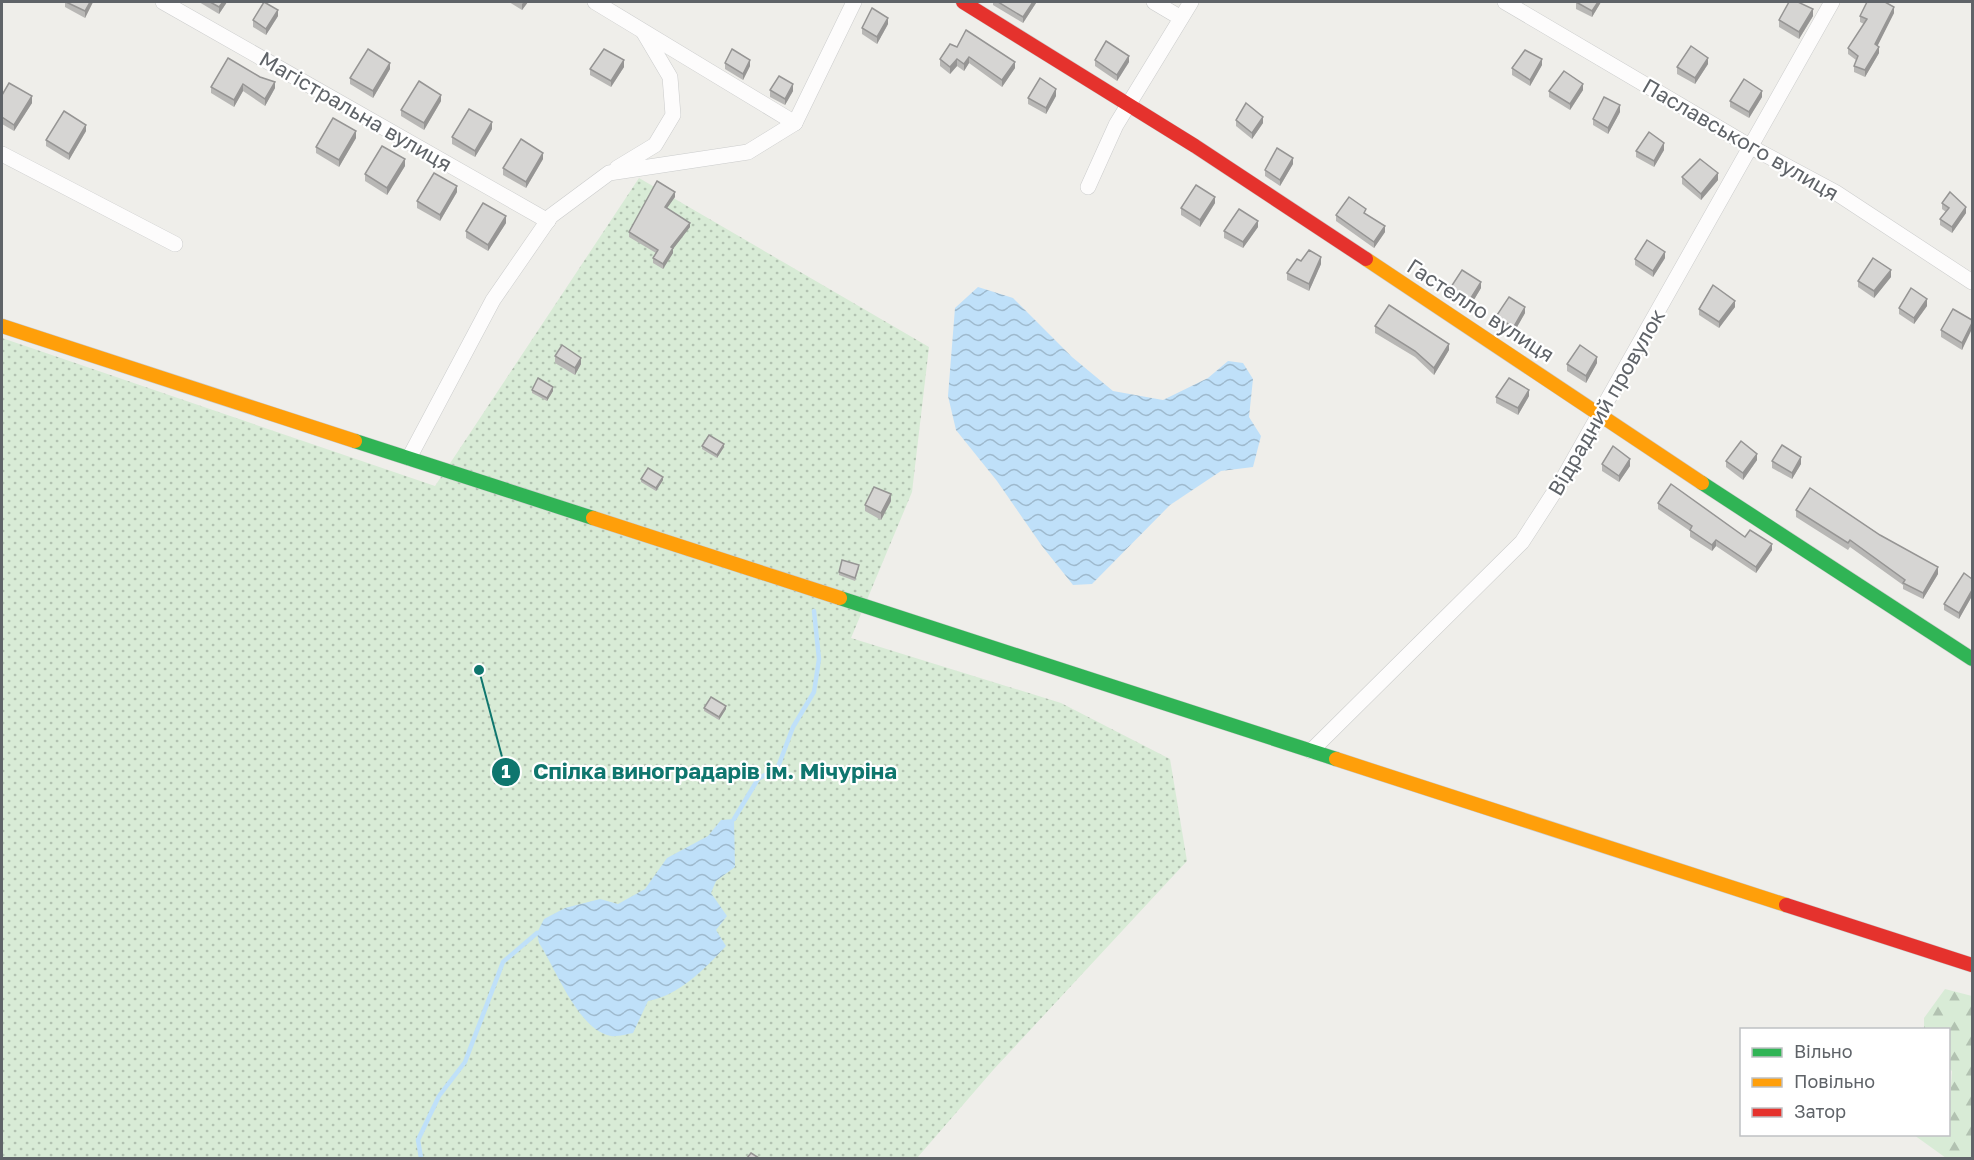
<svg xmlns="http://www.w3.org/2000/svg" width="1974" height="1160" font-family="'Golos Text',sans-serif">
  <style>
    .forest { fill: url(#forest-firs) }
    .garden { fill: url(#garden-dots) }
    .water { fill: url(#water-waves) }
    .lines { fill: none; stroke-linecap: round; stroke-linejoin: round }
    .stream { stroke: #bfe0f9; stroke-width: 4.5 }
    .street-casing { stroke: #cbcccc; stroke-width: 16 }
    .fast-casing { stroke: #cacacb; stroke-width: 15 }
    .slow-casing { stroke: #cacacb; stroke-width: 15 }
    .jam-casing { stroke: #cacacb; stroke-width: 15 }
    .street { stroke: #fdfcfc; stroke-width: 15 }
    .fast { stroke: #30b455; stroke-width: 14 }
    .slow { stroke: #ff9f0a; stroke-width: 14 }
    .jam { stroke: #e5322d; stroke-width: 14 }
    .wall { fill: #b8b7b5 }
    .shaded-wall { fill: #969594 }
    .building { fill: #d6d5d3; stroke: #969594; stroke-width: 1.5 }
    .labels { text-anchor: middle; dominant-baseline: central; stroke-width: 4.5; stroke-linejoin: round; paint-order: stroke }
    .street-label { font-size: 21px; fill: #5f6368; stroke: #fff }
    .leader { fill: none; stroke: #0f766e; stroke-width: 2 }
    .callout-dot { fill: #0f766e; stroke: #fff; stroke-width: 2 }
    .mark-label { font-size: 18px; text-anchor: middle; font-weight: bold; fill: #fff }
    .callout-label { font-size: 22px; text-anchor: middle; font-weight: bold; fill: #0f766e; stroke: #fff; stroke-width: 4.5; stroke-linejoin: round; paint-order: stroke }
  </style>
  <defs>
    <pattern id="forest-firs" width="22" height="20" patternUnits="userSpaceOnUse" patternTransform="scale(1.5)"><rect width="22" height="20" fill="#d8ebd6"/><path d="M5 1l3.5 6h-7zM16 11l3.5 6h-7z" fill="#b2c2b1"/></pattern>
    <pattern id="garden-dots" width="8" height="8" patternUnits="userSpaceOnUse" patternTransform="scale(1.5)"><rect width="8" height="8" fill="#d8ebd6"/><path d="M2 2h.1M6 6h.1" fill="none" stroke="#b2c2b1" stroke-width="1.8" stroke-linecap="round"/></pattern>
    <pattern id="water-waves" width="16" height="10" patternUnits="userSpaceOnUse" patternTransform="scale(1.5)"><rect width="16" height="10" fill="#bfe0f9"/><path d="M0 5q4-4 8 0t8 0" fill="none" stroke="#9eb9cd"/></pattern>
  </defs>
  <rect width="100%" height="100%" fill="#efeeea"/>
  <polygon class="forest" points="1945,989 1972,996 1972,1158 1946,1158 1914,1135 1948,1134 1952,1071 1949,1068 1948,1030 1924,1029 1924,1018"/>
  <polygon class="garden" points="639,178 929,347 912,492 851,638 1061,703 1170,759 1187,861 994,1069 917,1158 2,1158 2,338 435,486"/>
  <g class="water">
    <polygon points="978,287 1013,298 1072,357 1113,391 1163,400 1208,378 1228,361 1243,363 1253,379 1249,417 1261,436 1253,467 1221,471 1170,505 1092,584 1073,585 1042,546 997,481 956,430 948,396 955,308"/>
    <path d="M734,819L735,867L716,881L711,893L727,916L716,930L726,946C706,968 678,996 648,1001L633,1033C627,1034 617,1037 611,1036C578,1030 556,969 539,943L537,933L544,919L565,908L600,899L618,904L645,889L667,858L708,836L721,820Z"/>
  </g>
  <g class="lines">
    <g class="stream">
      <polyline points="734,819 758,779 778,767 793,727 814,692 819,659 814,611"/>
      <polyline points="421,1158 418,1140 439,1096 465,1062 503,962 537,933"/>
    </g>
    <defs>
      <g id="street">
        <polyline points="163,2 548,221"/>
        <polyline points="595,2 795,123"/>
        <polyline points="1154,2 1181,18"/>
        <polyline points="1505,2 1751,147 1835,192 1972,282"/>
        <polyline points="2,154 175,244"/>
        <polyline points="617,168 655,145 673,115 670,77 644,33"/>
        <polyline points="1088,187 1116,125 1191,2"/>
        <polyline points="409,458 493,300 551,216 609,173 748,152 795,123 854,2"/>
        <polyline points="1311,751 1522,542 1564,477 1832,2"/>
      </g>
      <g id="fast">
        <polyline points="355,441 593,518"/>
        <polyline points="1702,483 1972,659"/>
        <polyline points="840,598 1336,759"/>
      </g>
      <g id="slow">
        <polyline points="1366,259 1702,483"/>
        <polyline points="2,326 355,441"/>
        <polyline points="593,518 840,598"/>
        <polyline points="1336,759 1786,905"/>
      </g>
      <g id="jam">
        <polyline points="963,2 1195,146 1366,259"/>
        <polyline points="1786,905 1972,965"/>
      </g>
    </defs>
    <use href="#street" class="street-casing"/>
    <use href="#fast" class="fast-casing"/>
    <use href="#slow" class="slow-casing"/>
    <use href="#jam" class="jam-casing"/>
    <use href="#street" class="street"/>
    <use href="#fast" class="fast"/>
    <use href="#slow" class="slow"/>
    <use href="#jam" class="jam"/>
  </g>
  <g class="wall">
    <polygon points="65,2 93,2 85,18 65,7"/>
    <polygon points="199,2 227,2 219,14"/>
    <polygon points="509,2 528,2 522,10"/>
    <polygon points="993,2 1036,2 1036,3 1023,23 993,5"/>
    <polygon points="1576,2 1601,2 1592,17 1576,9"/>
    <polygon points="1894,13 1877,46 1879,53 1865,77 1854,72 1854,66 1856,60 1848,54 1848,48 1864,24 1860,22 1860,16"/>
    <polygon points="278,16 266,35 253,27 253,20"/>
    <polygon points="1813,16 1799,39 1779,27 1779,20"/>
    <polygon points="888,24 877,44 862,34 862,28"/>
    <polygon points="950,44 1015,68 1002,87 969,63 964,71 957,66 950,74 940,66 940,59"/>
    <polygon points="228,58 275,88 265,106 243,91 234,107 211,93 211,87"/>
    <polygon points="1095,60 1129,62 1117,81 1095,66"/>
    <polygon points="725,63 750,66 743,80 725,69"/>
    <polygon points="1708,64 1695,84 1677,74 1677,67"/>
    <polygon points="1542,65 1530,86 1512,75 1512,68"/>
    <polygon points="624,67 611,87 590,75 590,69"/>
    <polygon points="390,69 373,98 350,84 350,78"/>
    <polygon points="770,90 793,91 785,105 770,97"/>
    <polygon points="1583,90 1570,110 1549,97 1549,91"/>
    <polygon points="2,95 32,103 14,131 2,124"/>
    <polygon points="1056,96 1046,114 1028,104 1028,98"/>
    <polygon points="1762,97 1749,118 1730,107 1730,101"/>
    <polygon points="441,101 424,130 401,116 401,110"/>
    <polygon points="1620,112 1608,134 1593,125 1593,119"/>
    <polygon points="1236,120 1263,123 1252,139 1236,126"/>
    <polygon points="492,129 475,157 452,144 452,137"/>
    <polygon points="86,131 69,160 46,146 46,140"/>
    <polygon points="356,138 339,167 316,153 316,147"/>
    <polygon points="1664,150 1654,167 1636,157 1636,151"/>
    <polygon points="543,159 526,188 503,175 503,168"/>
    <polygon points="1293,164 1280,186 1265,176 1265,170"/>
    <polygon points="405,166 387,195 365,181 365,174"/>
    <polygon points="1682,177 1718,180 1701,200 1682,184"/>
    <polygon points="457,192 440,221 417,208 417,201"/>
    <polygon points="675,197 667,208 690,227 673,249 673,253 663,269 653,263 653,258 656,253 629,237 629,232"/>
    <polygon points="1215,203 1200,227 1181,215 1181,208"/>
    <polygon points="1942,203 1966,213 1952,233 1940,225 1940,219 1946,212 1942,209"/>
    <polygon points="1366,214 1385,232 1374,248 1336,221 1336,215"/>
    <polygon points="506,223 488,251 466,238 466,231"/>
    <polygon points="1258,227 1243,248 1224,238 1224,231"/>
    <polygon points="1665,258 1653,277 1635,265 1635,259"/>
    <polygon points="1301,261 1321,264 1309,291 1287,280 1287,273"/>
    <polygon points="1891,277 1874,298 1858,287 1858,281"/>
    <polygon points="1481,288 1469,308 1449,297 1449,290"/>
    <polygon points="1927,306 1914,324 1899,314 1899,308"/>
    <polygon points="1735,307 1719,328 1699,315 1699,309"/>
    <polygon points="1525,313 1513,334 1497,322 1497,315"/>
    <polygon points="1972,320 1962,350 1941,337 1941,330"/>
    <polygon points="1375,326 1449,350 1434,375 1415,357 1375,333"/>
    <polygon points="555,356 581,364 575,375 555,363"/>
    <polygon points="1597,363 1586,383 1567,371 1567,364"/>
    <polygon points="532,390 553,391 547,401 532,393"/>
    <polygon points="1529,396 1518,415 1496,403 1496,397"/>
    <polygon points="702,446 724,447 717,458 702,449"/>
    <polygon points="1757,460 1743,480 1726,467 1726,461"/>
    <polygon points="1772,461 1801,464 1792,479 1772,468"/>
    <polygon points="1602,464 1630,466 1619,482 1602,471"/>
    <polygon points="641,479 663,480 656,491 641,482"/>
    <polygon points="891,501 881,520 865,511 865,505"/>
    <polygon points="1658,503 1745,537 1772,550 1756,573 1716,546 1712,551 1690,537 1690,531 1658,509"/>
    <polygon points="1796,510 1938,574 1923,599 1903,589 1903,585 1850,547 1848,550 1796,517"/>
    <polygon points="859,568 855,581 839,575 839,572"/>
    <polygon points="1972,579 1972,596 1959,619 1944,610 1944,604"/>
    <polygon points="704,708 726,709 719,720 704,711"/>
  </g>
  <g class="shaded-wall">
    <polygon points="90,2 93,2 85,18 85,11"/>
    <polygon points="223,2 227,2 219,14 219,7"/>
    <polygon points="524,2 528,2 522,10 522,4"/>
    <polygon points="1033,2 1036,2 1036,3 1023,23 1023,17"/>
    <polygon points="1598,2 1601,2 1592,17 1592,11"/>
    <polygon points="1894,7 1894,13 1875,51 1875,44"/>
    <polygon points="1813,9 1813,16 1799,39 1799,32"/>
    <polygon points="278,10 278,16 266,35 266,29"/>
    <polygon points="888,18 888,24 877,44 877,37"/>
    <polygon points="1879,47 1879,53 1865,77 1865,70"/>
    <polygon points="1129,56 1129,62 1117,81 1117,75"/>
    <polygon points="969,57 969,63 964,71 964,64"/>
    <polygon points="1708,58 1708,64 1695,84 1695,78"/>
    <polygon points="957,59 957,66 950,74 950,67"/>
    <polygon points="1542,59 1542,65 1530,86 1530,80"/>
    <polygon points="624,60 624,67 611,87 611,81"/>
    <polygon points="750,60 750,66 743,80 743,74"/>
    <polygon points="1015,62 1015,68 1002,87 1002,80"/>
    <polygon points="390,63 390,69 373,98 373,91"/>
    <polygon points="275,82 275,88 265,106 265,99"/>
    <polygon points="243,84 243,91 234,107 234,100"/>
    <polygon points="793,84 793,91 785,105 785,99"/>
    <polygon points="1583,84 1583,90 1570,110 1570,104"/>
    <polygon points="1056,89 1056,96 1046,114 1046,108"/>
    <polygon points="1762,91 1762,97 1749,118 1749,112"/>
    <polygon points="441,95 441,101 424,130 424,123"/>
    <polygon points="32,96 32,103 14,131 14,125"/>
    <polygon points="1620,105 1620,112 1608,134 1608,128"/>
    <polygon points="1263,117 1263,123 1252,139 1252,133"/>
    <polygon points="492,122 492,129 475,157 475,151"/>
    <polygon points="86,125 86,131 69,160 69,154"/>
    <polygon points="356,131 356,138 339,167 339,160"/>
    <polygon points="1664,143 1664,150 1654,167 1654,161"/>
    <polygon points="543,153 543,159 526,188 526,182"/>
    <polygon points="1293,158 1293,164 1280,186 1280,180"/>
    <polygon points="405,159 405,166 387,195 387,188"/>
    <polygon points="1718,173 1718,180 1701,200 1701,194"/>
    <polygon points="457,186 457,192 440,221 440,215"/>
    <polygon points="675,192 675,197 665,211 665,207"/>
    <polygon points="1215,197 1215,203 1200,227 1200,220"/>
    <polygon points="1966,207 1966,213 1952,233 1952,227"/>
    <polygon points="506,216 506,223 488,251 488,245"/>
    <polygon points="1258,221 1258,227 1243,248 1243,242"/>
    <polygon points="690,223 690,227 673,249 673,253 663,269 663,264 671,247"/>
    <polygon points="1385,226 1385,232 1374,248 1374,242"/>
    <polygon points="1665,252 1665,258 1653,277 1653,271"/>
    <polygon points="1321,257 1321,264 1309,291 1309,284"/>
    <polygon points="1891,270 1891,277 1874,298 1874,291"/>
    <polygon points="1481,282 1481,288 1469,308 1469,301"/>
    <polygon points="1927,299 1927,306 1914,324 1914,318"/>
    <polygon points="1735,301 1735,307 1719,328 1719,322"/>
    <polygon points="1525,307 1525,313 1513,334 1513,328"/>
    <polygon points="1972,323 1972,329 1962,350 1962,343"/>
    <polygon points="1449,344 1449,350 1434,375 1434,368"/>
    <polygon points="1597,357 1597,363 1586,383 1586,376"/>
    <polygon points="581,358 581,364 575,375 575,368"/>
    <polygon points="553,387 553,391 547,401 547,398"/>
    <polygon points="1529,390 1529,396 1518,415 1518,408"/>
    <polygon points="724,444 724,447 717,458 717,455"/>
    <polygon points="1757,454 1757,460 1743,480 1743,473"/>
    <polygon points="1801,457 1801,464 1792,479 1792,473"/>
    <polygon points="1630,459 1630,466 1619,482 1619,476"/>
    <polygon points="663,477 663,480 656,491 656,488"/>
    <polygon points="891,494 891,501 881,520 881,513"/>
    <polygon points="1716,540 1716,546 1712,551 1712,545"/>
    <polygon points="1772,544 1772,550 1756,573 1756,567"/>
    <polygon points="1938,567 1938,574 1923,599 1923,593"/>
    <polygon points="1972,590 1972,596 1959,619 1959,613"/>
    <polygon points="726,706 726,709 719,720 719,717"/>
  </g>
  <g class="building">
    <polygon points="66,2 90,2 85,11"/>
    <polygon points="210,2 223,2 219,7"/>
    <polygon points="264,2 278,10 266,29 253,20"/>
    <polygon points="998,2 1033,2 1023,17"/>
    <polygon points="1576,2 1598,2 1592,11"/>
    <polygon points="1789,2 1798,2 1813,9 1799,32 1779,20"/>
    <polygon points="1867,2 1885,2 1894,7 1875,44 1879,47 1865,70 1854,66 1858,56 1848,48 1867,19 1860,16"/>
    <polygon points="872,8 888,18 877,37 862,28"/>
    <polygon points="966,30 1015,62 1002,80 969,57 964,64 957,59 950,67 940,59 950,44 957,47"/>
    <polygon points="1106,41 1129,56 1117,75 1095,60"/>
    <polygon points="1691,46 1708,58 1695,78 1677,67"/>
    <polygon points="368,49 390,63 373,91 350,78"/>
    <polygon points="604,49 624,60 611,81 590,69"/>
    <polygon points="732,49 750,60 743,74 725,63"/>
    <polygon points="1525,50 1542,59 1530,80 1512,68"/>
    <polygon points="228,58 260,77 275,82 265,99 243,84 234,100 211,87"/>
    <polygon points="1564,71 1583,84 1570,104 1549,91"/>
    <polygon points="779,76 793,84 785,99 770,90"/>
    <polygon points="1040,78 1056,89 1046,108 1028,98"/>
    <polygon points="1744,79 1762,91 1749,112 1730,101"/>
    <polygon points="419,81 441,95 424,123 401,110"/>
    <polygon points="9,83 32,96 14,125 2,117 2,95"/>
    <polygon points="1604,97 1620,105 1608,128 1593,119"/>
    <polygon points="1246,103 1263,117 1252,133 1236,120"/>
    <polygon points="469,109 492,122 475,151 452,137"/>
    <polygon points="64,111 86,125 69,154 46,140"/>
    <polygon points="333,118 356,131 339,160 316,147"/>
    <polygon points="1649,132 1664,143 1654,161 1636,151"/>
    <polygon points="521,139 543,153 526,182 503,168"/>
    <polygon points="382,146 405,159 387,188 365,174"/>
    <polygon points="1277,148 1293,158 1280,180 1265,170"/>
    <polygon points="1700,159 1718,173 1701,194 1682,177"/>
    <polygon points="434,173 457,186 440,215 417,201"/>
    <polygon points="657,181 675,192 665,207 690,223 671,247 673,248 663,264 653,258 658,250 629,232"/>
    <polygon points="1196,185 1215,197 1200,220 1181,208"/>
    <polygon points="1950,192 1966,207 1952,227 1940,219 1949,208 1942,203"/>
    <polygon points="1349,197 1366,209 1364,213 1385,226 1374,242 1336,215"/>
    <polygon points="483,203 506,216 488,245 466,231"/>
    <polygon points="1239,209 1258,221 1243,242 1224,231"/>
    <polygon points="1647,240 1665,252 1653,271 1635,259"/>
    <polygon points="1309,250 1321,257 1309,284 1287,273 1297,259 1301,261"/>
    <polygon points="1873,258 1891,270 1874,291 1858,281"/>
    <polygon points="1462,270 1481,282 1469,301 1449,290"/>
    <polygon points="1713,285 1735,301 1719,322 1699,309"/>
    <polygon points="1911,288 1927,299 1914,318 1899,308"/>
    <polygon points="1509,297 1525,307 1513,328 1497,315"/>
    <polygon points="1389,305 1449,344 1434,368 1415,351 1375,326"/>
    <polygon points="1953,309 1972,320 1972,323 1962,343 1941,330"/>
    <polygon points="562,345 581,358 575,368 555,356"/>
    <polygon points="1580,345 1597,357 1586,376 1567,364"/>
    <polygon points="538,378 553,387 547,398 532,390"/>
    <polygon points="1509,378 1529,390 1518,408 1496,397"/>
    <polygon points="709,435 724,444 717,455 702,446"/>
    <polygon points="1741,441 1757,454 1743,473 1726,461"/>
    <polygon points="1782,445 1801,457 1792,473 1772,461"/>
    <polygon points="1613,446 1630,459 1619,476 1602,464"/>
    <polygon points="648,468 663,477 656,488 641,479"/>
    <polygon points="1671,484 1745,537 1750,530 1772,544 1756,567 1716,540 1712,545 1690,530 1692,526 1658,503"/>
    <polygon points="874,487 891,494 881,513 865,505"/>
    <polygon points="1810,488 1880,535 1938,567 1923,593 1903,583 1905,580 1850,540 1848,543 1796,510"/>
    <polygon points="842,560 859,565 855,578 839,572"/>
    <polygon points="1964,573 1972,579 1972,590 1959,613 1944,604"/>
    <polygon points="711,697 726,706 719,717 704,708"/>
    <polygon points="751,1153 759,1158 747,1158"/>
  </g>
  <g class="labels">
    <g class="street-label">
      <text transform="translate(356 111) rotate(30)">Магістральна вулиця</text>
      <text transform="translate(1741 139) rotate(30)">Паславського вулиця</text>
      <text transform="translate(1481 310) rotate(33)">Гастелло вулиця</text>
      <text transform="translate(1606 402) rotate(-60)">Відрадний провулок</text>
    </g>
  </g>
  <path class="leader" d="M479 670L506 772"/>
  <g class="callout-dot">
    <circle cx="479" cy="670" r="6"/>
    <circle cx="506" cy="772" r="15"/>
  </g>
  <g class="mark-label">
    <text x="506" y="778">1</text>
  </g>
  <g class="callout-label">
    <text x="715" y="779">Спілка виноградарів ім. Мічуріна</text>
  </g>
  <rect width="1974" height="1160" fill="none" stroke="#5f6368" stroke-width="6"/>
  <rect x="1740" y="1028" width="210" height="108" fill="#ffffff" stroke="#bfc1c3" stroke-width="1.5"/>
  <rect x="1752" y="1048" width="30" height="9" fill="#30b455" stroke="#bfc1c3" stroke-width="1.5"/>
  <text x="1794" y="1058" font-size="18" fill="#5f6368">Вільно</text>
  <rect x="1752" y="1078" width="30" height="9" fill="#ff9f0a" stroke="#bfc1c3" stroke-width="1.5"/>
  <text x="1794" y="1088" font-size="18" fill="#5f6368">Повільно</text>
  <rect x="1752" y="1108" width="30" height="9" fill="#e5322d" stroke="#bfc1c3" stroke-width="1.5"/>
  <text x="1794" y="1118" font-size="18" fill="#5f6368">Затор</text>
</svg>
